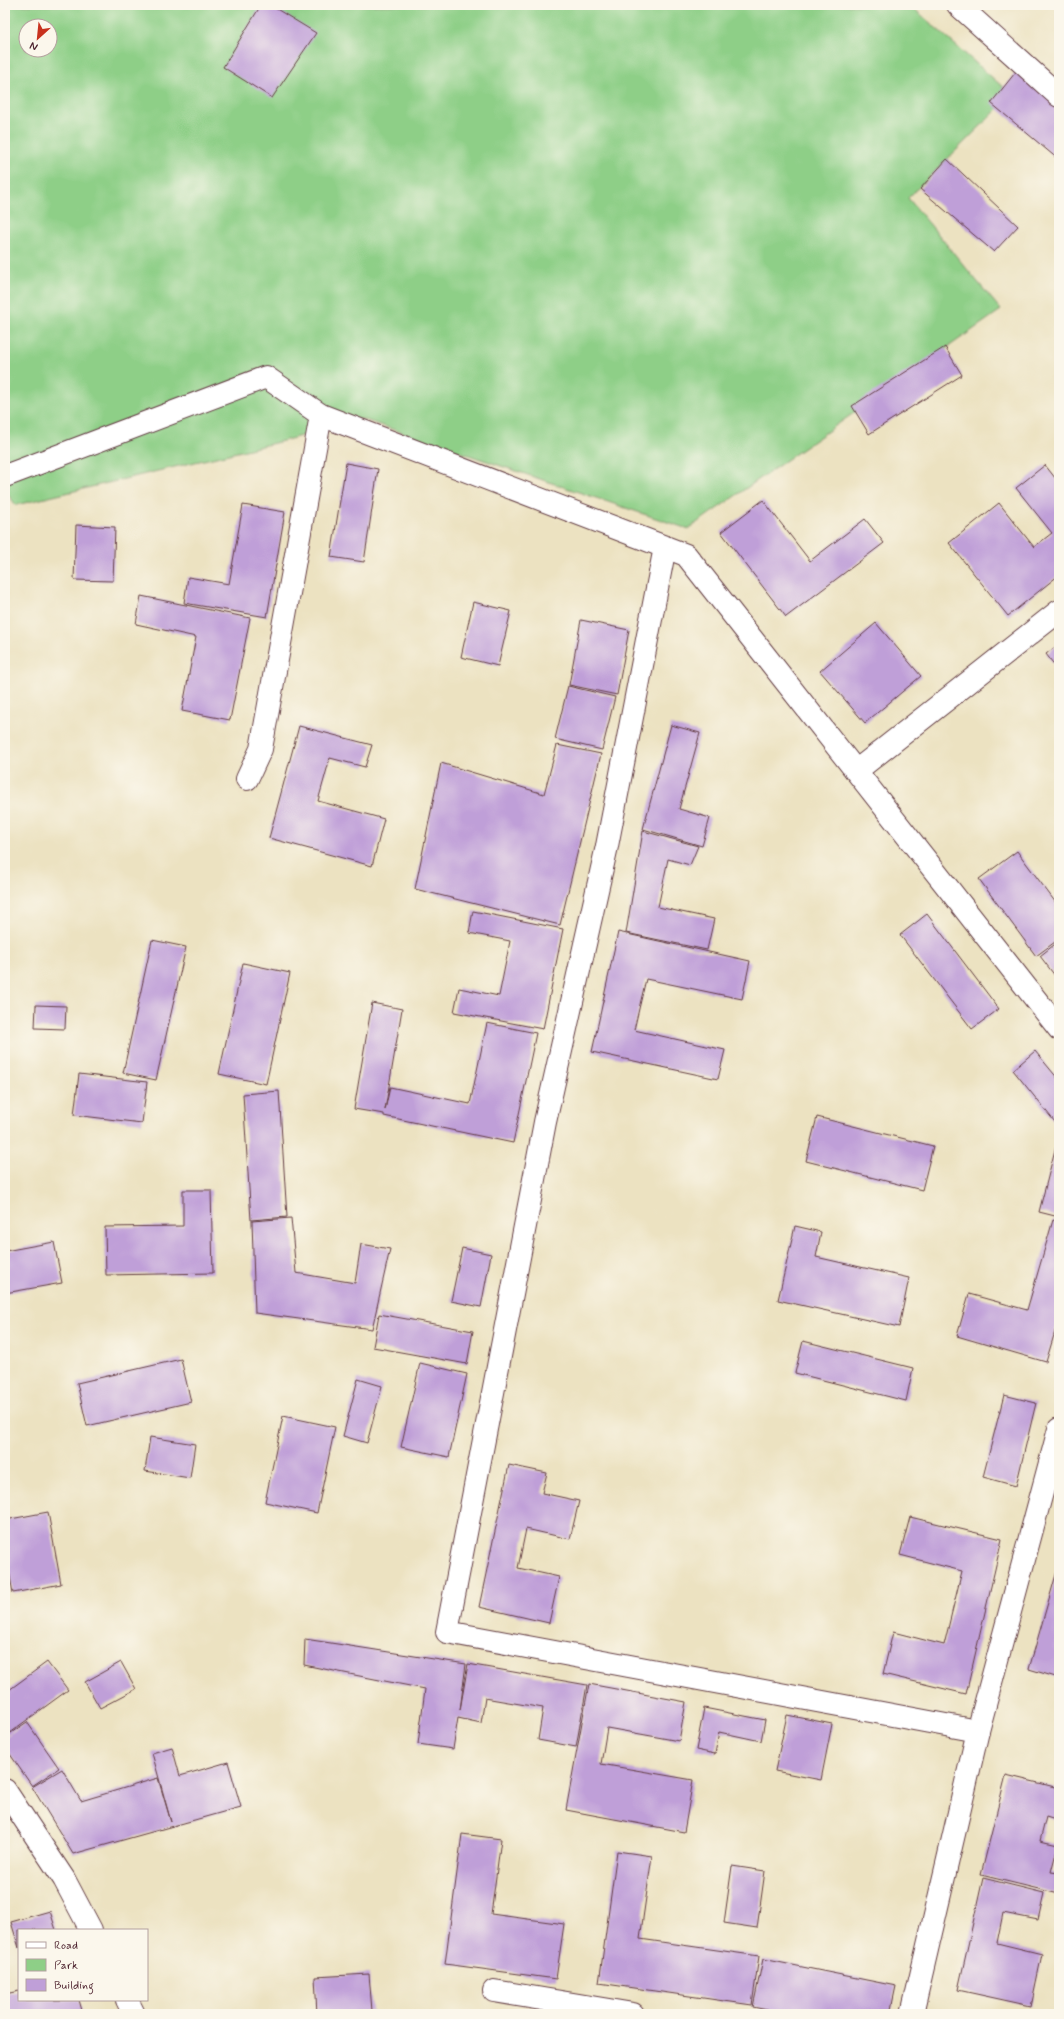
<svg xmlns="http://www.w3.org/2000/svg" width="1064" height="2019" font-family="Mynerve,sans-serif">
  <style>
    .green { fill: #8ecf87; stroke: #6c7759; fill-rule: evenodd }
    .building { fill: #bf9fd8 }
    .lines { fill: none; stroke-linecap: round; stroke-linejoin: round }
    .minor-casing { stroke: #623c42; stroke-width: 24 }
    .tertiary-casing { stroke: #623c42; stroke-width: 24 }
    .minor { stroke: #fff; stroke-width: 22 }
    .tertiary { stroke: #fff; stroke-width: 22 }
  </style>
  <rect width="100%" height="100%" fill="#fbf7ec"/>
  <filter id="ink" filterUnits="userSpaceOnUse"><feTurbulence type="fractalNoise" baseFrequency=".025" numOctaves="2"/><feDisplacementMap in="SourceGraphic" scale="8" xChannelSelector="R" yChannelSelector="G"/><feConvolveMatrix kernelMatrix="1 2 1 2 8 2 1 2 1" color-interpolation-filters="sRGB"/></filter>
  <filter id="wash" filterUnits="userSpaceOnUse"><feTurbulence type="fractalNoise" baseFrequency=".012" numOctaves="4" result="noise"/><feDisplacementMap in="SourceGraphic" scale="16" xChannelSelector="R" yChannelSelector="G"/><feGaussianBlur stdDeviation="0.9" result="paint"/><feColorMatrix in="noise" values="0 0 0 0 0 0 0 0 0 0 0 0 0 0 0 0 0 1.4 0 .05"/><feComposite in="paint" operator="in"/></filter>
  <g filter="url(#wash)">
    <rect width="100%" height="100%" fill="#ece2c1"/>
    <path class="green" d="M5,5H910L1012,95L908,198L1001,310L688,529L362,419L283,441L16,505L5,491ZM26,26H50V50H26Z"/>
    <g id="blocks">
      <g class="building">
        <polygon points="261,5 270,5 316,33 272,98 223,67"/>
        <polygon points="1019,68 1059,104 1059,160 991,103"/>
        <polygon points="947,159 1018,226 994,252 920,189"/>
        <polygon points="945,347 962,375 869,434 852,406"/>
        <polygon points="346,463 378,469 364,562 331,557"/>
        <polygon points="1045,465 1059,483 1059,575 1008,616 949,543 999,503 1034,547 1052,533 1016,488"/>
        <polygon points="763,500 810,561 865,519 884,543 786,617 721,532"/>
        <polygon points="243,505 285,512 267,617 184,603 188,577 229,584"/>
        <polygon points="76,525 115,527 113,581 74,580"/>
        <polygon points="141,596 250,618 230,720 182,711 196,637 136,624"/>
        <polygon points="473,602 511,611 498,666 461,657"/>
        <polygon points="581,620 629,630 617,695 569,685"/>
        <polygon points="876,623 921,676 865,723 820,671"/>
        <polygon points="1059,644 1059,671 1046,654"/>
        <polygon points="568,686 615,697 602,750 555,739"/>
        <polygon points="671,725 700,733 679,809 710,818 702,846 643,829"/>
        <polygon points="299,726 372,745 365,767 330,758 318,801 384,819 372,866 269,838"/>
        <polygon points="557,745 601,754 560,925 415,889 441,763 544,794"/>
        <polygon points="643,831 698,846 690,865 668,859 658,907 714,919 707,950 626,933"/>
        <polygon points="1017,851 1059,907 1059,939 1036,956 979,879"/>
        <polygon points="473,911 563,929 543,1029 454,1012 459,988 499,996 510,941 469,933"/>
        <polygon points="927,914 999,1009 972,1029 900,935"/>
        <polygon points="618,932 750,961 742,999 646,979 634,1030 725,1050 718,1079 592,1052"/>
        <polygon points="152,940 186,947 156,1080 123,1073"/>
        <polygon points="1059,941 1059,981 1040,956"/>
        <polygon points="243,963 290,973 266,1084 219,1074"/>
        <polygon points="372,1003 402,1009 385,1110 390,1087 470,1104 487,1023 536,1033 513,1143 384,1116 384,1114 354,1109"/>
        <polygon points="36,1005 66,1006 65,1029 35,1028"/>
        <polygon points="1035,1051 1059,1080 1059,1127 1013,1070"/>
        <polygon points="79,1074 147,1082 142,1123 74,1115"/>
        <polygon points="279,1091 287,1217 251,1220 243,1094"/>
        <polygon points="817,1117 933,1146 922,1190 806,1161"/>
        <polygon points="1059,1134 1059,1217 1039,1212"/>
        <polygon points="183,1190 211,1190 213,1273 106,1275 105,1227 183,1226"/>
        <polygon points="291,1218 296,1273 355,1283 361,1244 390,1249 372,1329 255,1313 252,1221"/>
        <polygon points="1053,1220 1059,1222 1059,1318 1046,1362 957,1336 969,1294 1027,1310"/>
        <polygon points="795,1226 821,1232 816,1257 909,1278 899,1327 778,1300"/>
        <polygon points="54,1242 62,1283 5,1293 5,1251"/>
        <polygon points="462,1248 491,1254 481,1307 451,1301"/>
        <polygon points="379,1314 473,1331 467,1364 373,1347"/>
        <polygon points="803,1341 913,1368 906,1401 795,1373"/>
        <polygon points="181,1359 191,1402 87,1426 77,1383"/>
        <polygon points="420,1363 467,1374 449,1457 401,1447"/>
        <polygon points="358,1379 382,1386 367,1443 343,1436"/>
        <polygon points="1004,1395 1036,1403 1016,1486 983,1477"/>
        <polygon points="283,1416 335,1427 317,1513 265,1502"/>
        <polygon points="150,1437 195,1444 190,1478 145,1471"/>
        <polygon points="509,1465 547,1473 542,1493 579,1501 570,1539 526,1529 518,1568 559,1577 549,1623 479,1607"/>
        <polygon points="48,1512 61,1584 13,1593 9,1571 5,1572 5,1520"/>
        <polygon points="910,1517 1002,1539 966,1694 883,1674 893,1632 944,1645 962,1571 900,1555"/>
        <polygon points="1057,1571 1059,1571 1059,1678 1029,1669"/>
        <polygon points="305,1639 466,1664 460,1710 468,1664 587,1685 576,1747 538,1740 543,1708 485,1698 481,1723 458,1718 453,1749 418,1744 425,1689 304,1665"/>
        <polygon points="47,1662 68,1690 5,1736 5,1693"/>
        <polygon points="121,1662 136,1689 100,1708 85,1682"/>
        <polygon points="589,1684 686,1702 679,1741 607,1728 601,1764 693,1780 684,1832 566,1810"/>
        <polygon points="704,1708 765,1720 761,1741 719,1732 715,1754 696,1750"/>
        <polygon points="787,1715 832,1724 821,1780 775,1771"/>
        <polygon points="27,1722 59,1768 32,1786 5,1747 5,1737"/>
        <polygon points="172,1747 180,1776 228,1762 241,1807 73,1854 32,1787 62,1769 81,1801 158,1778 171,1822 152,1753"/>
        <polygon points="1006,1775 1059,1788 1059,1821 1046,1817 1040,1841 1058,1845 1051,1872 1059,1873 1059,1894 981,1875"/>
        <polygon points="462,1834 501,1839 491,1914 564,1924 556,1979 445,1964"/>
        <polygon points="617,1851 652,1856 640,1939 759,1956 752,2005 599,1983"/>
        <polygon points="732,1866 765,1871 757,1928 724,1923"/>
        <polygon points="983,1878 1044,1893 1038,1920 1003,1913 997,1943 1042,1954 1031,2006 958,1990"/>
        <polygon points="50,1911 56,1930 19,1930 19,1948 11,1922"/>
        <polygon points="763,1959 896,1986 890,2014 786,2014 753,2007"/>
        <polygon points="369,1974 372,2011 317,2014 315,1977"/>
        <polygon points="19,1991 19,2000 79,2000 83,2014 5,2014 5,1994"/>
      </g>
    </g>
  </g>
  <g filter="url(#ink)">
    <use href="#blocks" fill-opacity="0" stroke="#623c42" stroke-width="1"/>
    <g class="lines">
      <defs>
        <g id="minor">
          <polyline points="5,476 266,377 321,415 686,555 1059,1029"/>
          <polyline points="665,547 607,846 545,1122 447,1632 978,1731"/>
          <polyline points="856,771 1059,611"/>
          <polyline points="247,779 261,749 321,415"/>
          <polyline points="5,1790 64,1879 91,1930"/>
          <polyline points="494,1991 633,2014"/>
          <polyline points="127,2000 134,2014"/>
          <polyline points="912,2014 978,1731 1059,1429"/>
        </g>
        <polyline id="tertiary" points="958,5 1059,96"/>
      </defs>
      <use href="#minor" class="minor-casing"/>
      <use href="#tertiary" class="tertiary-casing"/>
      <use href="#minor" class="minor"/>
      <use href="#tertiary" class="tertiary"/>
    </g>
  </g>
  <rect width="1064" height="2019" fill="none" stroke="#fbf7ec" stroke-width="20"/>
  <rect x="18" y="1929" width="130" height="72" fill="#fbf7ec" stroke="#b4a19f"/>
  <rect x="26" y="1942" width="20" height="6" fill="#ffffff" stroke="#b4a19f"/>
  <text x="54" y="1949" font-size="12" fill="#4a1f2b">Road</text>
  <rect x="26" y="1959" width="20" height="12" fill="#8ecf87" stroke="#b4a19f"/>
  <text x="54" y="1969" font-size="12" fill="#4a1f2b">Park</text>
  <rect x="26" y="1979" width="20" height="12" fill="#bf9fd8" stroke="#b4a19f"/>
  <text x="54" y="1989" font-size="12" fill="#4a1f2b">Building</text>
  <g transform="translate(38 38) rotate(207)"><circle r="19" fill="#fbf7ec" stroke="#b4a19f"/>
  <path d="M0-3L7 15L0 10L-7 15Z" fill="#c8321e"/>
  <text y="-6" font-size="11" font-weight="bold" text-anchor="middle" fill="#4a1f2b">N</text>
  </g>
</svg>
